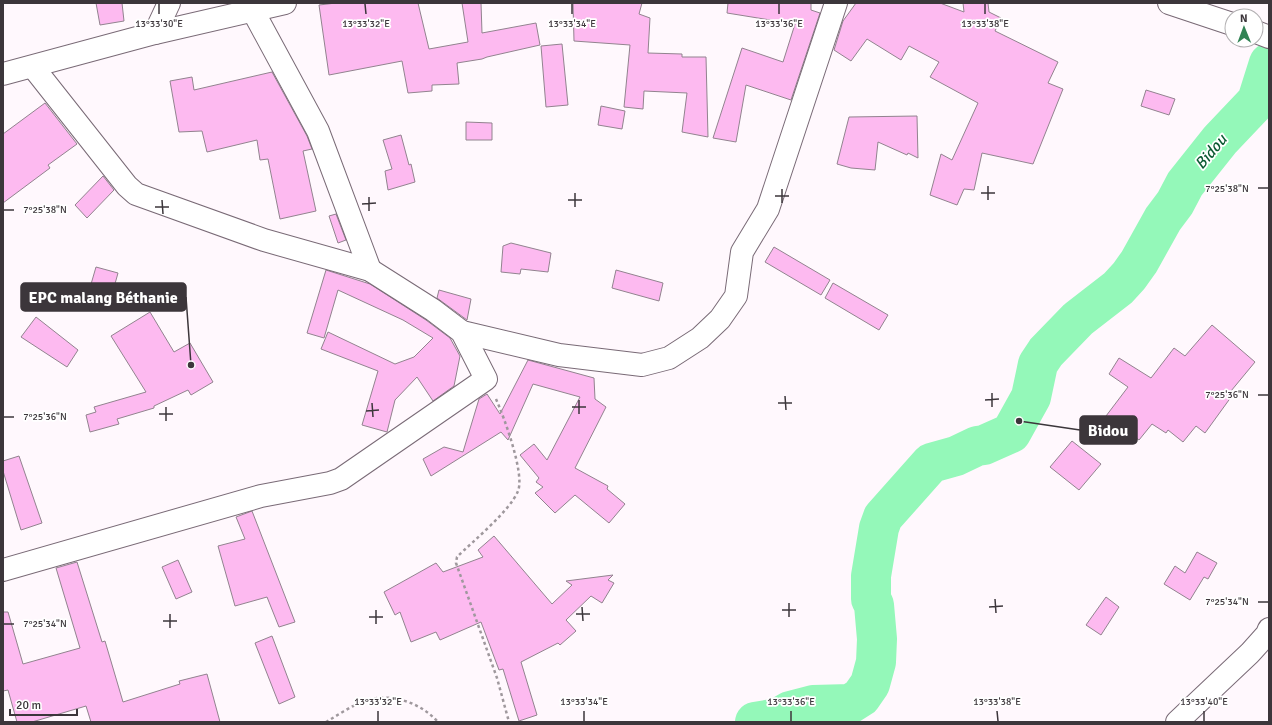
<svg xmlns="http://www.w3.org/2000/svg" width="1272" height="725" font-family="Signika,sans-serif">
  <style>
    .lines { fill: none; stroke-linecap: round; stroke-linejoin: round }
    .river { stroke: #94f8b9; stroke-width: 40 }
    .building { fill: #fdbaf0; stroke: #92838f }
    .minor-casing { stroke: #796a76; stroke-width: 24 }
    .path { stroke: #9f989d; stroke-width: 2.5; stroke-dasharray: 3 3; stroke-linecap: butt }
    .minor { stroke: #fff; stroke-width: 22 }
    .ticks { fill: none; stroke: #3c363b; stroke-width: 1.5 }
    .labels { text-anchor: middle; dominant-baseline: central; stroke-width: 3.5; stroke-linejoin: round; paint-order: stroke }
    .water-label { font-size: 16px; font-style: italic; fill: #0c5a33; stroke: #fff }
    .ticks-label { font-size: 10px; text-anchor: middle; fill: #3c363b; stroke: #fff; stroke-width: 3.5; stroke-linejoin: round; paint-order: stroke }
    .leader { fill: none; stroke: #3c363b; stroke-width: 1.5 }
    .callout-dot { fill: #3c363b; stroke: #fff; stroke-width: 1.5 }
    .callout { fill: #3c363b; stroke: #3c363b; stroke-width: 1.5 }
    .callout-label { font-size: 16px; text-anchor: middle; font-weight: bold; fill: #fff }
  </style>
  <rect width="100%" height="100%" fill="#fff8fd"/>
  <g class="lines">
    <polyline class="river" points="755,722 778,718 790,711 813,705 850,704 861,697 870,684 876,662 877,639 874,605 871,599 871,576 879,528 883,517 931,463 956,456 977,446 984,445 1011,433 1031,397 1038,364 1046,352 1078,319 1118,288 1129,276 1139,262 1163,219 1175,203 1185,184 1220,140 1257,101 1269,63"/>
  </g>
  <g class="building">
    <polygon points="96,3 122,3 124,21 100,25"/>
    <polygon points="336,3 418,3 429,49 468,42 462,3 481,3 482,33 536,23 540,45 487,57 482,59 457,63 459,84 432,85 432,91 408,93 402,61 329,75 319,5"/>
    <polygon points="573,3 642,3 639,14 650,18 648,53 682,54 682,57 706,57 708,137 682,132 687,93 644,91 643,109 624,107 630,45 574,41"/>
    <polygon points="728,3 811,3 811,10 820,13 791,100 746,85 736,142 713,138 742,48 783,62 795,24 727,13"/>
    <polygon points="856,3 940,3 964,12 963,3 988,3 989,12 1001,18 995,31 1058,62 1048,83 1063,89 1033,164 982,153 974,190 964,189 957,205 930,195 941,154 952,160 978,103 930,77 939,62 909,46 901,60 867,39 851,61 834,50 843,21"/>
    <polygon points="562,44 568,105 546,107 541,46"/>
    <polygon points="272,72 307,136 312,149 303,151 316,211 280,219 268,159 260,160 257,140 207,152 202,131 179,132 170,81 192,77 194,90"/>
    <polygon points="1146,90 1175,99 1169,115 1141,106"/>
    <polygon points="45,103 77,144 48,165 50,168 3,203 3,134"/>
    <polygon points="601,106 625,111 622,129 598,125"/>
    <polygon points="917,116 918,158 908,153 907,155 878,142 875,170 851,168 837,164 849,117"/>
    <polygon points="466,122 492,123 492,140 466,140"/>
    <polygon points="401,135 409,165 411,164 415,182 388,190 385,171 392,169 383,140"/>
    <polygon points="103,176 114,190 87,218 75,205"/>
    <polygon points="336,214 346,240 338,243 329,216"/>
    <polygon points="511,243 551,253 548,272 521,269 520,274 501,272 503,246"/>
    <polygon points="774,247 830,280 821,295 765,262"/>
    <polygon points="96,267 118,273 111,298 89,291"/>
    <polygon points="326,270 370,284 426,320 450,338 460,356 454,386 433,401 417,377 395,400 387,432 362,425 378,371 321,349 328,332 395,364 414,357 433,338 403,320 338,290 324,338 307,333"/>
    <polygon points="616,270 663,283 659,301 612,288"/>
    <polygon points="833,283 888,315 879,330 825,298"/>
    <polygon points="439,290 471,299 467,320 437,298"/>
    <polygon points="150,312 174,352 190,343 213,382 191,395 188,390 154,406 154,408 117,419 119,424 90,432 86,415 96,412 94,407 146,392 111,336"/>
    <polygon points="36,317 78,350 67,367 21,337"/>
    <polygon points="1212,325 1255,362 1231,391 1234,393 1205,433 1196,426 1183,442 1168,430 1166,433 1152,424 1139,440 1106,416 1128,387 1109,374 1119,358 1151,378 1174,348 1185,356"/>
    <polygon points="528,360 594,378 595,399 606,407 575,468 608,486 607,489 625,504 609,523 575,495 555,513 535,493 543,487 536,482 539,478 520,455 534,444 547,460 580,397 533,384 508,440 501,432 431,476 423,459 444,447 463,452 479,399 487,394 500,414"/>
    <polygon points="1072,441 1101,464 1079,490 1050,467"/>
    <polygon points="19,456 42,523 21,530 3,471 3,461"/>
    <polygon points="252,511 295,622 279,627 267,597 235,606 218,546 245,539 236,517"/>
    <polygon points="494,536 552,604 572,585 566,581 613,575 608,580 614,583 602,603 591,596 566,620 576,631 560,645 558,643 521,662 537,715 519,721 503,669 499,670 481,622 440,640 436,632 411,642 400,612 395,615 384,592 436,563 443,572 483,557 478,550"/>
    <polygon points="1197,552 1217,563 1208,579 1204,577 1190,600 1164,584 1175,566 1185,573"/>
    <polygon points="178,560 192,592 176,599 162,567"/>
    <polygon points="77,562 102,642 105,641 123,702 180,684 179,681 207,674 220,722 91,722 86,706 32,722 17,722 8,690 3,691 3,612 8,612 23,664 80,648 56,568"/>
    <polygon points="1106,597 1119,607 1101,635 1086,625"/>
    <polygon points="272,636 295,697 279,704 255,643"/>
  </g>
  <g class="lines">
    <defs>
      <g id="minor">
        <polyline points="1169,3 1232,24"/>
        <polyline points="253,11 318,131 370,270"/>
        <polyline points="1256,32 1269,37"/>
        <polyline points="155,33 169,3"/>
        <polyline points="3,74 155,33 285,3"/>
        <polyline points="462,332 559,355 642,365 669,358 700,338 720,319 736,296 742,252 768,209 836,3"/>
        <polyline points="3,570 261,496 330,483 341,479 486,379 462,332 433,310 370,270 264,240 136,194 127,186 33,67"/>
        <polyline points="1177,722 1250,653 1267,634 1269,629"/>
      </g>
    </defs>
    <use href="#minor" class="minor-casing"/>
    <g class="path">
      <path d="M496,399C504,417 525,474 518,491C510,511 473,541 457,557L456,563L497,678L509,722"/>
      <path d="M326,722C338,715 351,706 364,701C390,692 420,702 438,722"/>
    </g>
    <use href="#minor" class="minor"/>
  </g>
  <path class="ticks" d="M159,4V14M365,4L366,14M572,4V14M779,4V14M985,4V14M988,186V200M1258,188H1268M782,189V203M575,193V207M981,193H995M775,196H789M369,197V211M162,200L163,214M568,200H582M362,204L376,203M155,207H169M4,210H14M992,393V407M1258,395H1268M785,396L786,410M579,400V414M985,400L999,399M372,403L373,417M778,403H792M166,407V421M572,407H586M366,411L379,410M159,414H173M4,417H14M995,599L996,613M1258,602H1268M789,603V617M582,607L583,621M989,607L1003,606M376,610V624M782,610H796M170,614V628M576,614H590M369,617H383M163,621H177M4,624H14M378,711V721M584,711V721M791,711V721M997,711L998,721M1204,711V721"/>
  <g class="labels">
    <g class="water-label">
      <text transform="translate(1211 152) rotate(-50)">Bidou</text>
    </g>
  </g>
  <g class="ticks-label">
    <text x="159" y="27">13°33'30"E</text>
    <text x="366" y="27">13°33'32"E</text>
    <text x="572" y="27">13°33'34"E</text>
    <text x="779" y="27">13°33'36"E</text>
    <text x="985" y="27">13°33'38"E</text>
    <text x="1227" y="192">7°25'38"N</text>
    <text x="45" y="213">7°25'38"N</text>
    <text x="1227" y="398">7°25'36"N</text>
    <text x="45" y="420">7°25'36"N</text>
    <text x="1227" y="605">7°25'34"N</text>
    <text x="45" y="627">7°25'34"N</text>
    <text x="378" y="705">13°33'32"E</text>
    <text x="584" y="705">13°33'34"E</text>
    <text x="791" y="705">13°33'36"E</text>
    <text x="997" y="705">13°33'38"E</text>
    <text x="1204" y="705">13°33'40"E</text>
  </g>
  <path class="leader" d="M191 365L186 297M1019 421L1080 430"/>
  <g class="callout-dot">
    <circle cx="191" cy="365" r="4"/>
    <circle cx="1019" cy="421" r="4"/>
  </g>
  <g class="callout">
    <rect x="21" y="283" width="165" height="28" rx="4"/>
    <rect x="1080" y="416" width="57" height="28" rx="4"/>
  </g>
  <g class="callout-label">
    <text x="103" y="303">EPC malang Béthanie</text>
    <text x="1108" y="436">Bidou</text>
  </g>
  <rect width="1272" height="725" fill="none" stroke="#3c363b" stroke-width="8"/>
  <g transform="translate(1244 28) rotate(359)"><circle r="19" fill="#ffffff" stroke="#b1afb1"/>
  <path d="M0-3L7 15L0 10L-7 15Z" fill="#318354"/>
  <text y="-6" font-size="11" font-weight="bold" text-anchor="middle" fill="#3c363b">N</text>
  </g>
  <path d="M10 709v6h67v-6" fill="none" stroke="#3c363b" stroke-width="2"/>
  <text x="16" y="709" font-size="12" fill="#3c363b" stroke="#ffffff" stroke-width="3" paint-order="stroke">20 m</text>
</svg>
